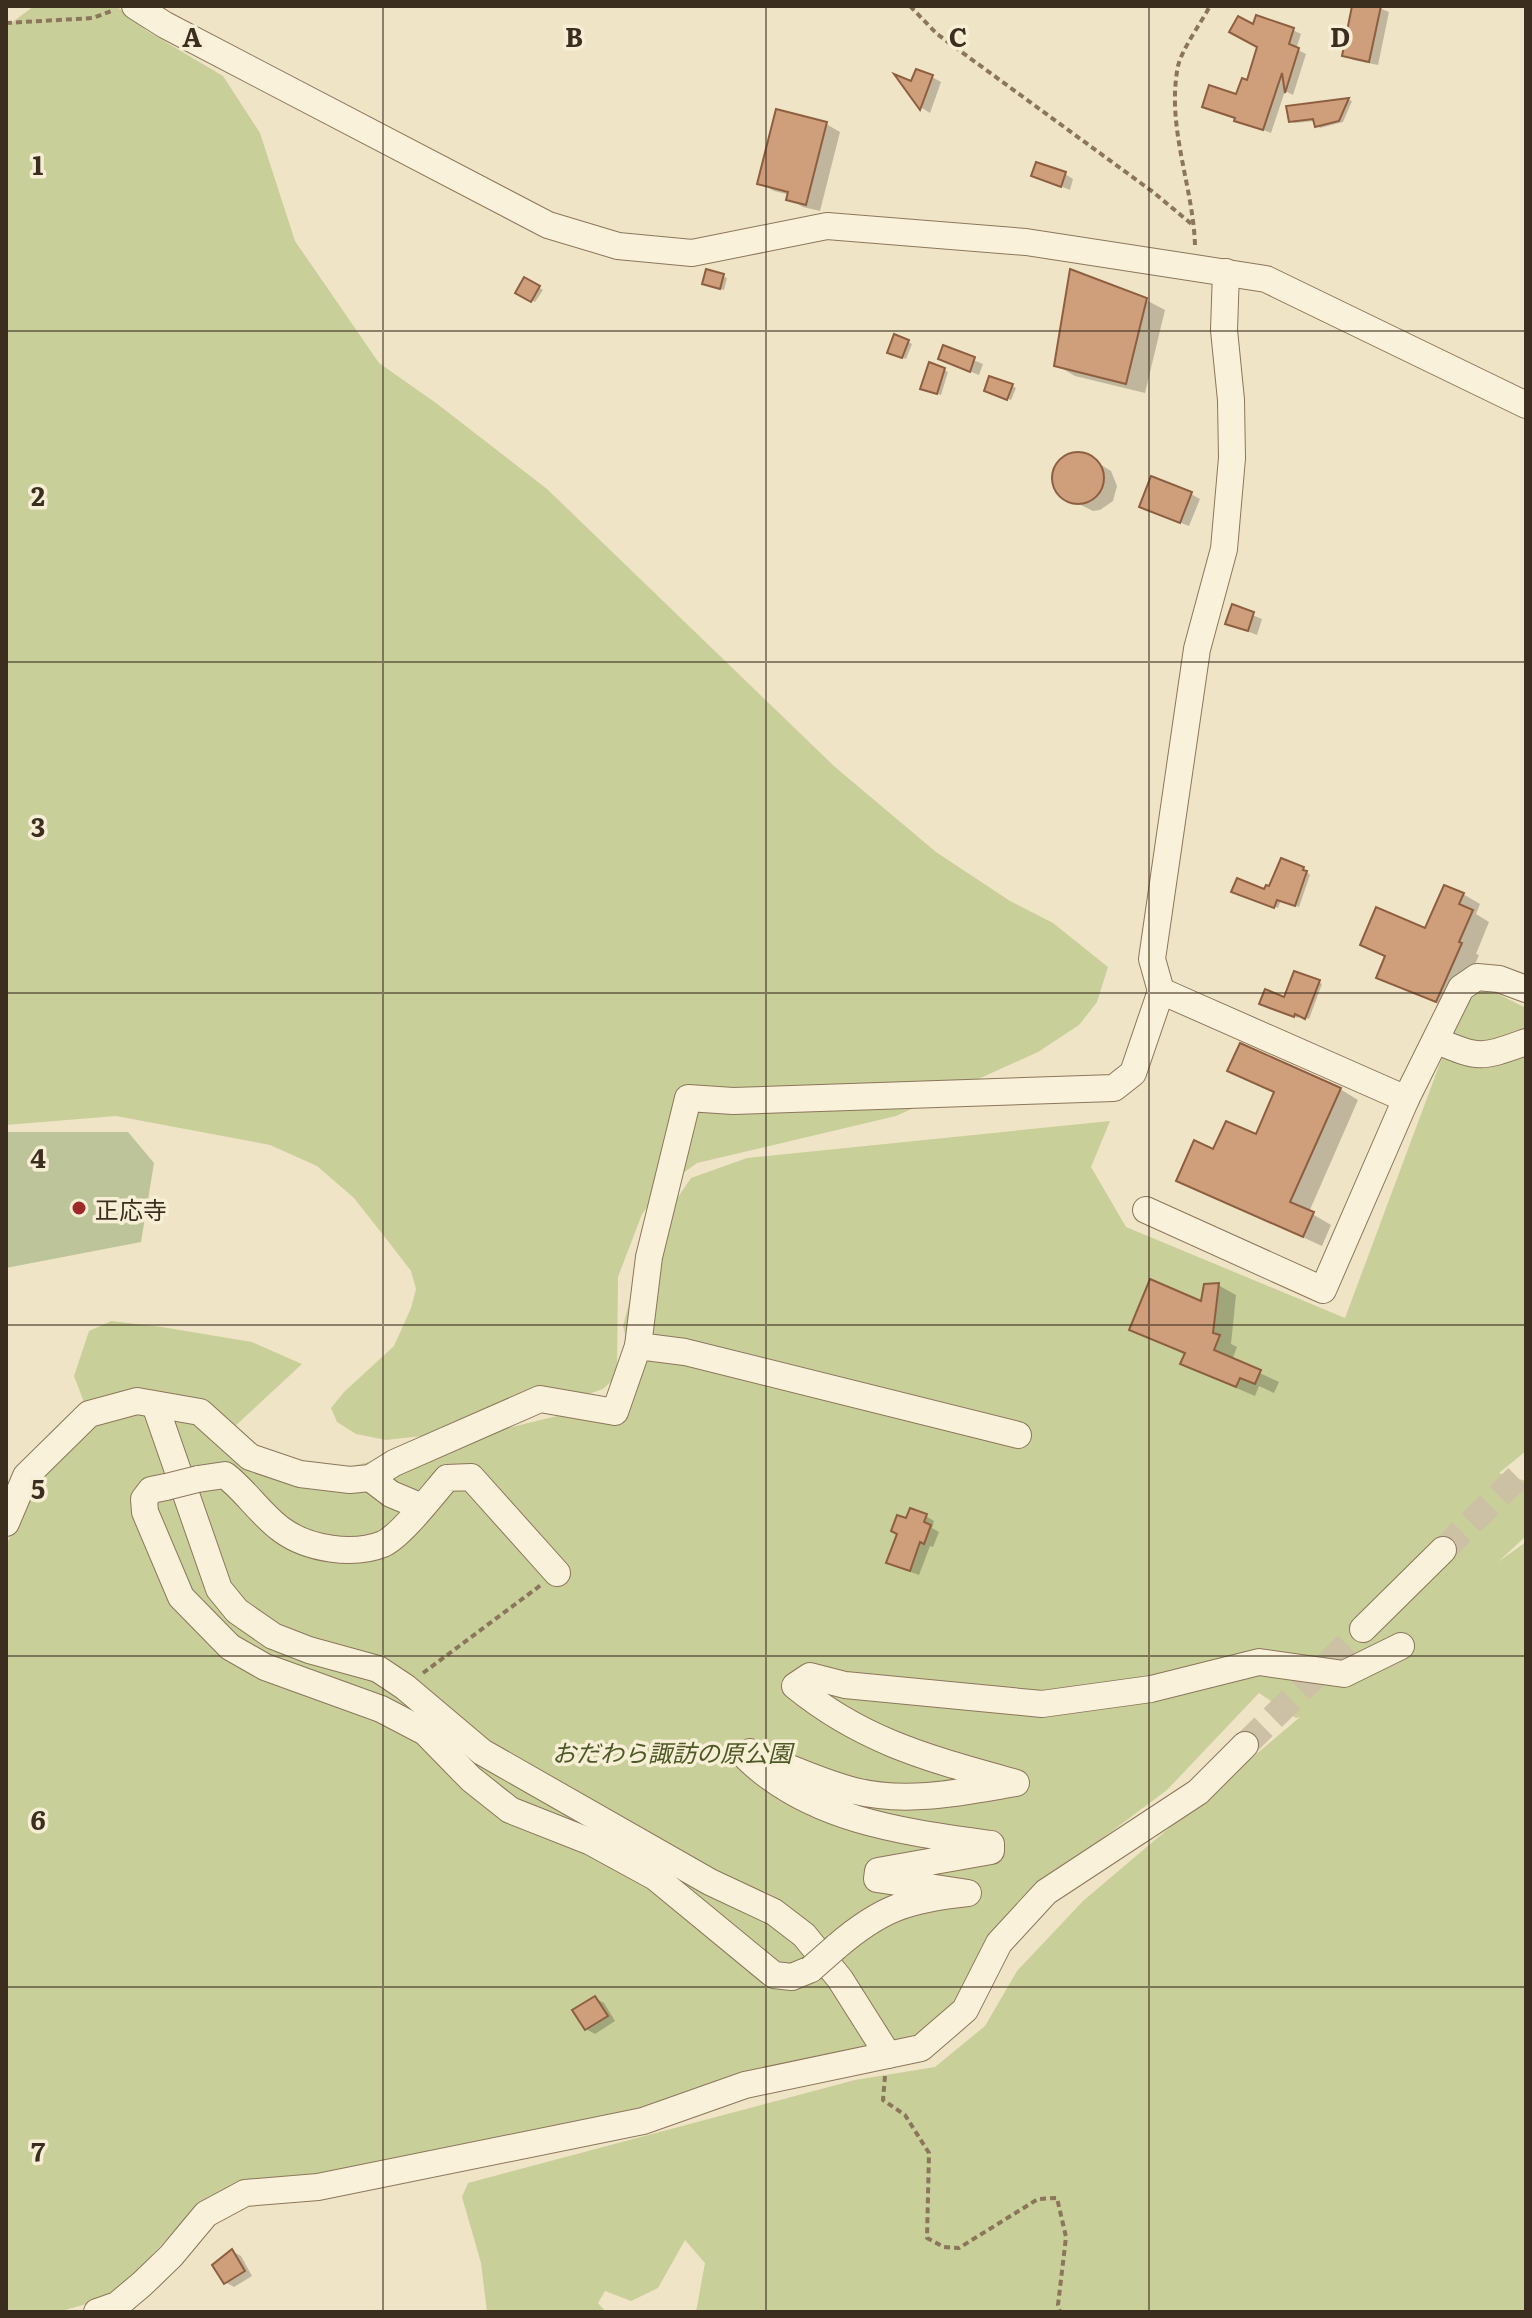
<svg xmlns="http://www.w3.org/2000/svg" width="1532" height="2318" font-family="Literata,'Noto Sans JP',serif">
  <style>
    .green { fill: #c8cf99 }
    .cemetery { fill: #bec499 }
    .shadow { fill: #0003 }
    .building { fill: #cf9f7b; stroke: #8d5f40; stroke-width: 2 }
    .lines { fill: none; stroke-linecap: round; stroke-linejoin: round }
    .minor-tunnel { stroke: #ccc0a5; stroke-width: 26; stroke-dasharray: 26 13; stroke-linecap: butt }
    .minor-casing { stroke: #8c765b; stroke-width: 28 }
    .path { stroke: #8c765b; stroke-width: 4; stroke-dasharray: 6 4; stroke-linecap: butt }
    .minor { stroke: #faf1da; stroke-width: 26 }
    .minor-bridge-casing { stroke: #8c765b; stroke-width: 28; stroke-linecap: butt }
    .minor-bridge { stroke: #faf1da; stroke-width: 26 }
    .grid { fill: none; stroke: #3c2e1f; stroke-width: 2; stroke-opacity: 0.55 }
    .poi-dot { fill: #9e2929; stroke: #f7eed6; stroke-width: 3 }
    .labels { text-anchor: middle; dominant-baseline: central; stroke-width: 7; stroke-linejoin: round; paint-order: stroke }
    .poi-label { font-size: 24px; fill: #3c2e1f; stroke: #f7eed6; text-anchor: start }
    .park-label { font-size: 24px; font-style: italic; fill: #4c5925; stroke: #f7eed6 }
    .grid-label { font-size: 26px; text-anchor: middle; font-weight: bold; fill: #3c2e1f; stroke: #f7eed6; stroke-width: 7; stroke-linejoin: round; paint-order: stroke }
  </style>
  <rect width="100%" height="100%" fill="#f0e4c6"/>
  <g class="green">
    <polygon points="34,6 116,6 147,31 223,76 260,133 295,241 379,363 436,403 547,489 835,767 936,852 1010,901 1053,923 1108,967 1097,1002 1079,1025 1038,1052 896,1116 697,1163 661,1189 642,1214 618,1277 617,1376 603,1389 568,1401 422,1436 386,1440 356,1434 337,1422 331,1408 344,1392 394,1346 411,1308 416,1289 411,1271 391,1245 354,1198 317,1166 270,1145 116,1116 6,1125 6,27"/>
    <polygon points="1480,991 1498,994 1526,1008 1526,1451 1499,1473 1526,1481 1526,1536 1498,1562 1526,1542 1526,2312 696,2312 705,2263 685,2240 658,2288 631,2301 605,2291 598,2303 606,2312 487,2312 481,2263 462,2197 468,2183 855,2080 935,2067 985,2026 1017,1971 1083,1901 1300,1717 1296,1718 1259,1693 1167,1790 1060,1870 1000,1922 954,2005 919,2036 770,2091 200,2203 114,2296 58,2312 6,2312 6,1547 24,1499 90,1418 74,1376 89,1331 111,1321 162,1327 252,1342 302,1364 218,1442 328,1472 622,1400 632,1361 623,1326 644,1247 691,1178 747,1158 1110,1121 1091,1167 1126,1227 1345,1318 1461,1007"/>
  </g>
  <polygon class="cemetery" points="6,1132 128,1132 154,1163 141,1242 6,1268"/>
  <g class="shadow">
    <polygon points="1354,6 1375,6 1389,12 1378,65 1353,60 1344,55"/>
    <polygon points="1254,26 1293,30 1301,34 1296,49 1306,54 1293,95 1285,91 1271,133 1204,107 1237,96 1248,82 1260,47"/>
    <polygon points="932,77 941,82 930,113 922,108 900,78 912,83"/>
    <polygon points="1349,100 1352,101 1343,122 1320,128 1315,121 1294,123 1291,121 1289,108"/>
    <polygon points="826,124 840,132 820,211 803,207 789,199 790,195 774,191 760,183"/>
    <polygon points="1065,174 1073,179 1070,190 1033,175"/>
    <polygon points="708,271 727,278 724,290 708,285"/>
    <polygon points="525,279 543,290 535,302 517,292"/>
    <polygon points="1146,300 1165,310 1145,393 1075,376 1056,365"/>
    <polygon points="908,342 912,344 906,359 893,354"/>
    <polygon points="944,348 983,364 979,375 949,363"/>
    <polygon points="944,370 948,372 941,395 926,390"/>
    <polygon points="1012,386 1016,388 1011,400 990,392"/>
    <polygon points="1075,455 1090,458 1111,471 1117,486 1113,501 1100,510 1093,511 1063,496 1054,483 1054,475 1061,461"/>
    <polygon points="1191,494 1200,499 1189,526 1151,511"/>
    <polygon points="1233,607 1262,619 1257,635 1227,623"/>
    <polygon points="1303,868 1310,875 1299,907 1281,900 1278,908 1237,893 1265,891"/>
    <polygon points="1463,894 1480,904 1476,914 1489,922 1476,954 1479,955 1454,1011 1379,977 1387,958 1362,945 1426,930"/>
    <polygon points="1319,982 1322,984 1309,1019 1299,1015 1298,1018 1265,1005 1285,1000"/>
    <polygon points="1230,1070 1340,1089 1358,1100 1309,1212 1331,1225 1322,1246 1178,1180 1214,1151 1257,1137 1276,1093"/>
    <polygon points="1218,1285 1236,1295 1231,1344 1237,1347 1232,1360 1279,1382 1274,1393 1259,1386 1255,1396 1201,1373 1183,1363 1186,1355 1132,1329 1203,1303"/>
    <polygon points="926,1516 934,1521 932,1528 939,1532 933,1547 930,1546 919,1575 897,1567 907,1521"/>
    <polygon points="595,1998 604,2003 615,2021 595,2034 586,2029"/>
    <polygon points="232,2251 241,2256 252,2276 234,2287 225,2282"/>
  </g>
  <g class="building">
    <polygon points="1352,6 1381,6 1369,62 1342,56"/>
    <polygon points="1256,15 1294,28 1289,44 1299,48 1285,93 1282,73 1263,130 1234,121 1235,118 1202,107 1209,85 1236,94 1242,78 1247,80 1257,47 1229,32 1238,16 1253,24"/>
    <polygon points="916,69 933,75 920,110 894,74 911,81"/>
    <polygon points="1349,98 1339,121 1315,127 1313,119 1289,122 1286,106"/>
    <polygon points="776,109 827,122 806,205 786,200 788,192 757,184"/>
    <polygon points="1036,162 1066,172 1061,187 1031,176"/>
    <polygon points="706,269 724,274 720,289 702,284"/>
    <polygon points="1070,269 1147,298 1126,384 1054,366"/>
    <polygon points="524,277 540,286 531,302 515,293"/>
    <polygon points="894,334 909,340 902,358 887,353"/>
    <polygon points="943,345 975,357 970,372 938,359"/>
    <polygon points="929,362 945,368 937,394 920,389"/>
    <polygon points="989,376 1013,384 1007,400 984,391"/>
    <circle cx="1078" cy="478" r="26"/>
    <polygon points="1151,476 1192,492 1180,523 1139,507"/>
    <polygon points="1232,604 1254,612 1248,631 1225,624"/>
    <polygon points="1281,858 1304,867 1303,870 1307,871 1295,906 1277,900 1274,908 1231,892 1237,878 1264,889 1266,885 1269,886"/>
    <polygon points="1444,885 1464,893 1459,904 1473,910 1459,942 1462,943 1436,1002 1376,978 1385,956 1360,945 1376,907 1425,928"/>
    <polygon points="1294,971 1320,980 1305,1019 1295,1014 1294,1017 1259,1004 1265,989 1284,997"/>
    <polygon points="1240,1043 1341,1088 1290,1202 1314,1212 1303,1237 1176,1181 1194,1140 1213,1149 1226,1121 1256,1134 1274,1092 1227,1071"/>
    <polygon points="1150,1279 1201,1301 1204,1284 1219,1283 1213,1333 1220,1335 1214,1350 1261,1370 1255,1384 1240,1378 1236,1387 1180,1364 1185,1353 1129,1330"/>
    <polygon points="910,1508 927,1514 924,1522 931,1525 924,1544 920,1542 910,1571 886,1563 897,1534 891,1531 897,1515 906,1518"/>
    <polygon points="595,1996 608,2016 585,2030 572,2010"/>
    <polygon points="232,2249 245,2271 224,2284 212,2265"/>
  </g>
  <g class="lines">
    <g class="minor-tunnel">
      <polyline points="1443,1550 1526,1469"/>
      <polyline points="1245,1745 1363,1629"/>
    </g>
    <defs>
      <g id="minor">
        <polyline points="135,6 165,25 548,225 618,246 692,253 827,226 1026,242 1266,279 1526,405"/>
        <polyline points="1161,991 1406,1099"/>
        <path d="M1437,1041C1481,1059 1481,1058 1526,1042"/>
        <polyline points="1146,1210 1323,1290 1406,1099 1461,988 1477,977 1499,979 1526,989"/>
        <polyline points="638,1346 649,1257 688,1098 733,1101 1114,1088 1133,1073 1161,991 1152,959 1197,649 1224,549 1232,458 1231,400 1224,330 1226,272"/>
        <polyline points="155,1405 219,1589 237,1611 273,1636 309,1650 378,1669 405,1687 482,1752 710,1882 774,1912 804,1935 840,1979 888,2055"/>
        <polyline points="370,1478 391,1494 422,1507"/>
        <path d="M198,1479L225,1475C246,1491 261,1515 282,1530C308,1549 353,1556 383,1544C401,1536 433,1494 447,1478L471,1477L557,1573"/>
        <polyline points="166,1487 151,1490 144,1499 145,1512 181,1597 230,1647 265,1667 381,1709 425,1732 471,1779 510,1810 591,1842 655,1877 774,1975 792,1977 811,1969"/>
        <polyline points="6,1523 26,1476 89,1414 137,1401 200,1412 250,1457 300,1474 350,1480 370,1478 394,1463 540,1399 615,1412 638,1346 685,1352 1018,1435"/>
        <polyline points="1363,1629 1443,1550"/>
        <path d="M836,1947C881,1908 909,1899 968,1893L877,1879L878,1871L991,1851V1844C905,1832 812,1821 747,1758L750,1752C785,1765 819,1782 855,1791C908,1804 963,1792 1016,1783C932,1759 865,1743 795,1686L810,1676L845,1685L1042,1704L1151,1689L1259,1662L1344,1674L1401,1646"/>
        <polyline points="97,2312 117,2305 142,2284 171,2256 206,2214 245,2193 318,2187 643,2121 745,2085 921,2048 965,2010 999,1943 1046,1892 1198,1792 1245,1745"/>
      </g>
    </defs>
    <use href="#minor" class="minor-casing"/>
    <g class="path">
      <polyline points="910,6 937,34 1153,192 1194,226"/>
      <polyline points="6,23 93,18 114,10"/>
      <path d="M1195,245C1193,185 1166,127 1178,66C1182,49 1201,23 1210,6"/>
      <polyline points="423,1673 541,1585"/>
      <polyline points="885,2076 883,2100 905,2115 929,2153 927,2238 944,2247 959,2248 1038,2199 1057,2198 1066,2237 1058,2305 1060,2312"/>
    </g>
    <use href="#minor" class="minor"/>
    <defs>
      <g id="minor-bridge">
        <polyline points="166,1487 198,1479"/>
        <polyline points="811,1969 836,1947"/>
      </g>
    </defs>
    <use href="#minor-bridge" class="minor-bridge-casing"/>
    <use href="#minor-bridge" class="minor-bridge"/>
  </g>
  <path class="grid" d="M383,6V2312M766,6V2312M1149,6V2312M6,331H1526M6,662H1526M6,993H1526M6,1325H1526M6,1656H1526M6,1987H1526"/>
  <circle class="poi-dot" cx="79" cy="1208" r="8"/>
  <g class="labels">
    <g class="poi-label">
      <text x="95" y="1208">正応寺</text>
    </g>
    <g class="park-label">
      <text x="672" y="1751">おだわら諏訪の原公園</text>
    </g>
  </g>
  <g class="grid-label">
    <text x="192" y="47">A</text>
    <text x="574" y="47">B</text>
    <text x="958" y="47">C</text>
    <text x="1340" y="47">D</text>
    <text x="38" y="175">1</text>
    <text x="38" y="506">2</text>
    <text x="38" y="837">3</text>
    <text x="38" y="1168">4</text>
    <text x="38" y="1499">5</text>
    <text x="38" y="1830">6</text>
    <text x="38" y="2162">7</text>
  </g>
  <rect width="1532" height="2318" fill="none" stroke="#3c2e1f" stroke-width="16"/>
</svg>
